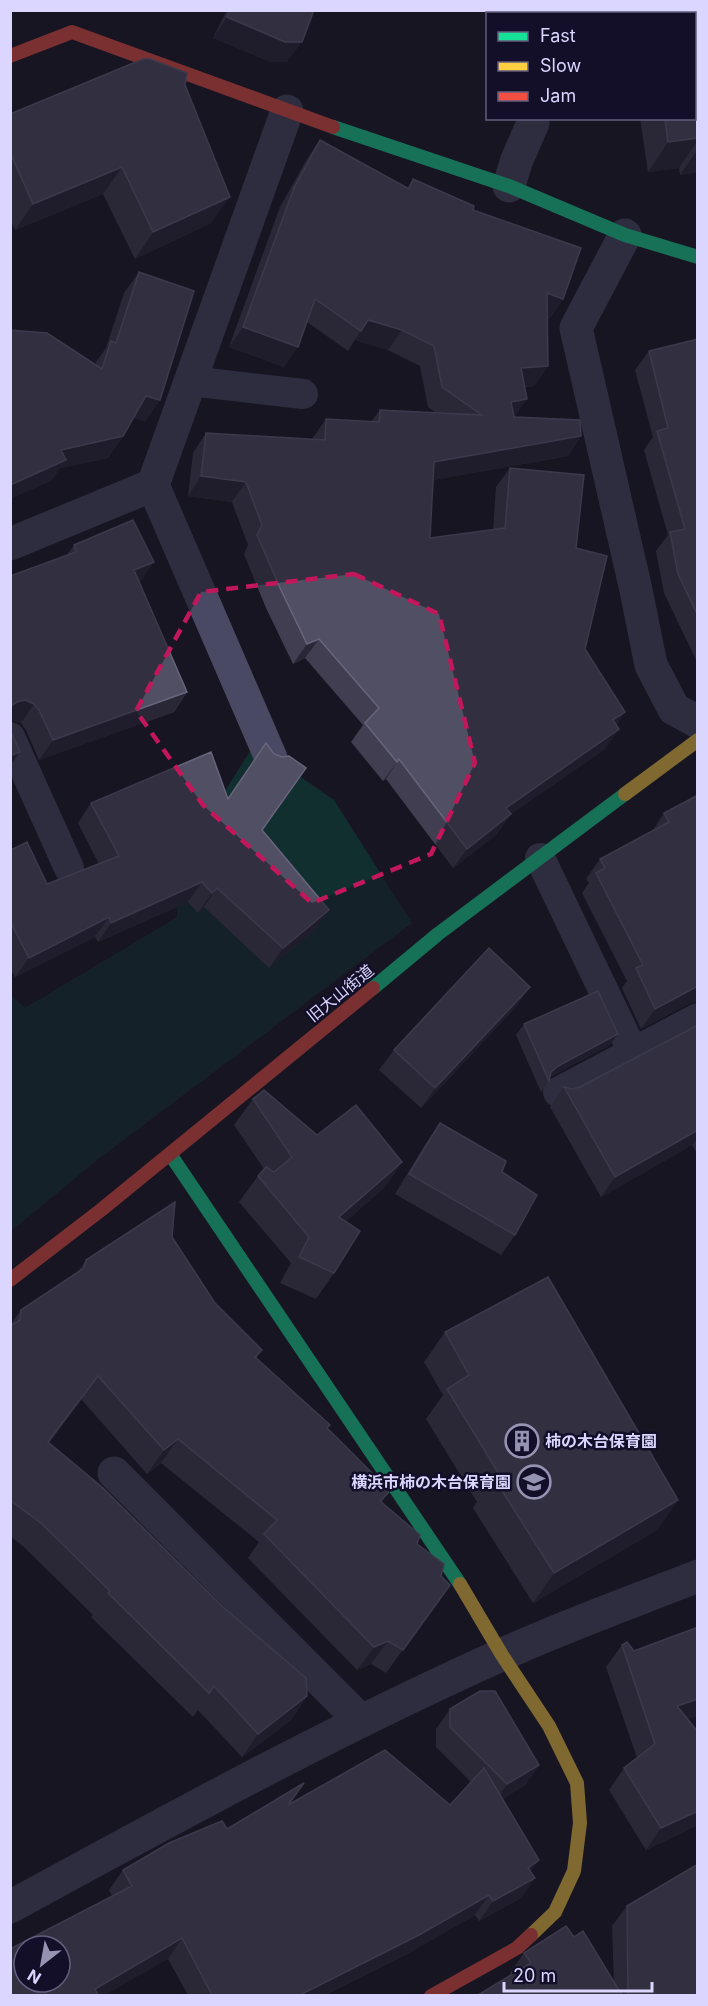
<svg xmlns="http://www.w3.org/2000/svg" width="708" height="2006" font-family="Inter,'Noto Sans JP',sans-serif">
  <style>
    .green { fill: #122f30 }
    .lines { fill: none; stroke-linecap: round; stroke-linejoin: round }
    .lane { stroke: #4a4963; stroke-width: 30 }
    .street { stroke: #4a4963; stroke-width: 33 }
    .fast { stroke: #16e098; stroke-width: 14 }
    .slow { stroke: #ffcf43; stroke-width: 14 }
    .jam { stroke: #f24e42; stroke-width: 14 }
    .wall { fill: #413e51 }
    .shaded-wall { fill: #292736 }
    .building { fill: #514f64; stroke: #67647c; stroke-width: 1.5; fill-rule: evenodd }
    .marked { fill: none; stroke: #c2185b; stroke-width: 4.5; stroke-dasharray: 12 8; stroke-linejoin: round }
    .labels { text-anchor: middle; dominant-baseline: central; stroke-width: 5; stroke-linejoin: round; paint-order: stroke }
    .street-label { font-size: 16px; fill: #dbd6ff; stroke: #130f28 }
    .poi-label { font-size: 16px; font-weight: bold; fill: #dbd6ff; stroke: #130f28; text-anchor: start }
  </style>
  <rect width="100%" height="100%" fill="#171522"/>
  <polygon class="green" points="254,745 334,800 412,923 101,1157 11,1231 11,995 25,1008 177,917 179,856 216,805"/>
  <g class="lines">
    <g class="lane">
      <polyline points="190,381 303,394"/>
      <polyline points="10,737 69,868"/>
      <polyline points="540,858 633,1052"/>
      <polyline points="558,1092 698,1018"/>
    </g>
    <g class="street">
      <polyline points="567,14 568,10"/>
      <polyline points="509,186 516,162 533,123"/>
      <polyline points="625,235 576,328 636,590 651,665 674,709 698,722"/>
      <polyline points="10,544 153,485"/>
      <polyline points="271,758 153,485 287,111"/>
      <polyline points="114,1473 361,1721"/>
      <path d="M10,1907C171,1819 332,1731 499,1656C564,1626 632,1602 698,1576"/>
    </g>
    <g class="fast">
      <polyline points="333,127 509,186 625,235 698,257"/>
      <polyline points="373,988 438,934 625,794"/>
      <polyline points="170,1154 460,1584"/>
    </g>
    <g class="slow">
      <polyline points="625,794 698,740"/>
      <polyline points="460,1584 502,1655 549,1726 577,1783 580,1823 574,1871 555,1912 531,1935"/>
    </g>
    <g class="jam">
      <polyline points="10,56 72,32 333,127"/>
      <polyline points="10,1280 101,1210 373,988"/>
      <polyline points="431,1996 517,1948 531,1935"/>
    </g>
  </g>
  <g class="wall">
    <polygon points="227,10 314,10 287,62 271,62 213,38"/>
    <polygon points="698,40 698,172 680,175 679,168 648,172 640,118 694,118"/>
    <polygon points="185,85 211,223 135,259 103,194 15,230 10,220 10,114"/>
    <polygon points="320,140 407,188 413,179 473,210 563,299 549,319 547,318 548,366 534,386 524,387 514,417 581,436 568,456 433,480 430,538 493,530 496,487 510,468 576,548 585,649 625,712 616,725 619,729 605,749 511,814 497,834 453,868 386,779 383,781 351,742 363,725 305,658 293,664 266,608 244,554 248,545 232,502 188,496 193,453 206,433 312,439 326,419 371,422 380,410 436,413 428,407 420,366 388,350 355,340 348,351 307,322 284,367 229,347 280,207 307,159"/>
    <polygon points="139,272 160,400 145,421 134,418 123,436 108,458 60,468 51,481 96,362 106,348 124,293"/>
    <polygon points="698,339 698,664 664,593 656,551 668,535 644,450 653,437 635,370 649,351"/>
    <polygon points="74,545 154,562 139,582 187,692 174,712 39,760 26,730 21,723 10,720 10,576 66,556"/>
    <polygon points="698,795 698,1001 690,1003 641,1029 622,988 627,981 582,893 589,883 586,879 600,859 652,832 664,813"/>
    <polygon points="228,799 263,830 315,930 269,968 204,907 198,913 188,902 98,942 95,937 15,977 10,968 10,847 11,850 47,884 99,864 78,823 91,803"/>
    <polygon points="516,1007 421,1108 379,1070 394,1050"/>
    <polygon points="524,1024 610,1045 550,1077 549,1081 541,1092 516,1035"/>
    <polygon points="698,1025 698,1155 692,1145 601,1197 550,1107 564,1087 572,1089 580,1087"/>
    <polygon points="253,1099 317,1135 402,1162 384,1188 346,1221 334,1273 316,1299 280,1283 291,1263 239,1202 258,1176 264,1169 234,1125"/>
    <polygon points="440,1123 502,1172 515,1235 501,1255 395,1194 426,1143"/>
    <polygon points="172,1237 215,1303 262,1350 256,1358 390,1491 382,1502 417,1544 441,1576 450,1585 386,1673 371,1664 357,1670 248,1558 259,1542 161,1463 147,1474 81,1399 49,1443 307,1696 291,1720 242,1757 198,1710 193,1717 91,1617 93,1615 24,1547 10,1536 10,1325 21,1310 77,1273 86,1260"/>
    <polygon points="445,1332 678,1500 657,1530 533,1603 473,1508 477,1502 426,1419 443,1395 424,1362"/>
    <polygon points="698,1627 698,1716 688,1719 698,1825 646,1850 609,1790 624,1768 637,1758 606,1667 622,1645 634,1651"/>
    <polygon points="450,1709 539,1765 525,1785 502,1799 531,1872 535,1878 521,1898 479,1921 475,1915 405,1955 325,1995 188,1995 168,1959 12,1948 112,1896 109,1890 123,1870 288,1805 450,1805 471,1782 436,1747 436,1729"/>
    <polygon points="627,1906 698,1995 478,1995 511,1975 510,1973 524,1953 574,1937 614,1982 612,1926"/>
  </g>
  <g class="shaded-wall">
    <polygon points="227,17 302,42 287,62 271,62 213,38"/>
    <polygon points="698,138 698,140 679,168 648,172 668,142"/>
    <polygon points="698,149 698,172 680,175"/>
    <polygon points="122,167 103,194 15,230 33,204"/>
    <polygon points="230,197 211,223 135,259 153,232"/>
    <polygon points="547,293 563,299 549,319 533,312"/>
    <polygon points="368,320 402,330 388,350 355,340"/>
    <polygon points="243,327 298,347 284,367 229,347"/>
    <polygon points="548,366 534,386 507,388 521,368"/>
    <polygon points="146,396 160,400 145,421 131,417"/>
    <polygon points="527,399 513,419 511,402"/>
    <polygon points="123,436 108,458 60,468 51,481 10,499 10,485 61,450"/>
    <polygon points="581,436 568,456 421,482 434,462"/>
    <polygon points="201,476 246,482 232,502 188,496"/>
    <polygon points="154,562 140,582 120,589 134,570"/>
    <polygon points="319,639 305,658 293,664 307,644"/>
    <polygon points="187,692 174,712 39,760 53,740"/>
    <polygon points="25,700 34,704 21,723 10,720 10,707 17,702"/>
    <polygon points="625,712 611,731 613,720"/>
    <polygon points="619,729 605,749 511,814 497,834 453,868 467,849 506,808"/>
    <polygon points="20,752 10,766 10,756"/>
    <polygon points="399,759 386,779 383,781 397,762"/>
    <polygon points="202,882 188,902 98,942 111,923"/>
    <polygon points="217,888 204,907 198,913 212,893"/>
    <polygon points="329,910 315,930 269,968 283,948"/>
    <polygon points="109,917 95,937 15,977 29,958"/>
    <polygon points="698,986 698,1001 690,1003 641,1029 655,1009"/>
    <polygon points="530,987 516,1007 421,1108 435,1088"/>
    <polygon points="618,1034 610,1045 550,1077 551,1072 558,1066"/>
    <polygon points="698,1130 698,1138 692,1145 601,1197 615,1177"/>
    <polygon points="402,1162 384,1188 321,1243 339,1217"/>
    <polygon points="98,1376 81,1399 31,1466 48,1442"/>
    <polygon points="178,1439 161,1463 147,1474 164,1450"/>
    <polygon points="678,1500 657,1530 533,1603 554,1573"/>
    <polygon points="388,1641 371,1664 357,1670 374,1647"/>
    <polygon points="307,1696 291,1720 242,1757 258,1734"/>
    <polygon points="698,1699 698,1716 662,1728 677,1706"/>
    <polygon points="539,1765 525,1785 493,1804 507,1784"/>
    <polygon points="698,1811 698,1825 646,1850 661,1828"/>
    <polygon points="539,1860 525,1880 528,1868"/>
    <polygon points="535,1878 521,1898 479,1921 493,1901"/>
    <polygon points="489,1895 475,1915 405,1955 325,1995 300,1995"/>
    <polygon points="182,1938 168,1959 105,1995 90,1995 95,1989"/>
  </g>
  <g class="building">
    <polygon points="230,10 314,10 302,42 285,42 227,17"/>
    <polygon points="694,40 698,40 698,138 668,142 665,118 694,118"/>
    <polygon points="143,59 150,59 187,73 185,85 230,197 153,232 122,167 33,204 10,152 10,114"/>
    <polygon points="320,140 409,189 413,179 474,206 473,210 581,248 563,299 547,293 548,366 521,368 527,399 511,402 514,417 580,420 581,436 434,462 430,538 505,528 510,468 584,475 576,548 607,556 585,649 625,712 613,720 619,729 506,808 511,814 467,849 399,759 397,762 365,723 379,708 319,639 307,644 280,588 257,535 262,525 246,482 201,476 206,433 325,440 326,419 379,422 380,410 482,415 442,387 434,346 402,330 368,320 361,331 315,299 298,347 243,327 294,188"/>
    <polygon points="139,272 194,291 160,400 146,396 123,436 61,450 66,460 10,485 10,330 47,333 102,369 111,341 116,343"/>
    <polygon points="698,339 698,616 678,574 670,532 685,529 657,431 668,428 649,351"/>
    <polygon points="133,520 154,562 134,570 187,692 53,740 39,710 34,704 25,700 17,702 10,707 10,576 76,552 74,545"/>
    <polygon points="10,730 20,752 10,756"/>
    <polygon points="266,743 274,754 282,757 289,756 306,768 262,830 329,910 283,948 217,888 212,893 202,882 111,923 109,917 29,958 10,921 10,847 11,850 27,842 47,884 119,856 91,803 211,752 228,799"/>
    <polygon points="698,795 698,986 655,1009 636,968 643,965 596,873 605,868 600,859 669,822 664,813"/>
    <polygon points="489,948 530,987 435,1088 394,1050"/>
    <polygon points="598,991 618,1034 558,1066 551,1072 549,1081 524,1024"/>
    <polygon points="698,1025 698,1130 615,1177 564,1087 572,1089 580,1087"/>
    <polygon points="264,1090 317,1135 356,1105 402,1162 339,1217 360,1231 334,1273 299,1257 309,1237 258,1176 266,1167 274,1172 292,1157 253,1099"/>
    <polygon points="440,1123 506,1161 502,1172 537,1195 515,1235 409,1174"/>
    <polygon points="175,1202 172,1237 215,1303 262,1350 255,1357 330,1425 327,1428 390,1491 380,1501 420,1535 417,1544 444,1564 441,1576 450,1585 403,1650 388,1641 374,1647 264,1534 277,1520 178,1439 164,1450 98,1376 48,1442 102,1487 223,1607 306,1678 307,1696 258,1734 214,1686 209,1693 108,1593 110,1591 41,1523 10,1500 10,1326 20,1320 21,1310 84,1268 86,1260"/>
    <polygon points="548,1277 678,1500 554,1573 494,1478 499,1474 447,1389 469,1375 445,1332"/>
    <polygon points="698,1627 698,1699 677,1706 698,1732 698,1811 661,1828 624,1768 655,1744 622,1645 627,1642 634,1651"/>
    <polygon points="480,1691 495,1691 539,1765 507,1784 450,1727 450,1709"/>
    <path d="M385,1750L450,1805L484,1768L539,1860L528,1868L535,1878L493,1901L489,1895L419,1935L300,1995H212L182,1938L95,1989L98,1995H10V1946L12,1948L132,1886L123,1870L169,1843L222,1821L227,1829L304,1783L288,1805ZM24,1946H60V1982H24Z"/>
    <polygon points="698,1864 698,1995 628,1995 627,1906"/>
    <polygon points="566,1926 574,1937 583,1931 622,1995 478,1995 531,1963 524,1953"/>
  </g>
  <path d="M0 0H708V2006H0ZM354,574L439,614L475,763L431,854L312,903L203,805L136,711L201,592Z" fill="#171522" fill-opacity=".55" fill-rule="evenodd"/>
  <path class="marked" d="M354,574L439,614L475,763L431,854L312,903L203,805L136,711L201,592Z"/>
  <defs>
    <symbol id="building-ring" viewBox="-11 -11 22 22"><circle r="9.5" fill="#130f28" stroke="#9692b2" stroke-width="1.5"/><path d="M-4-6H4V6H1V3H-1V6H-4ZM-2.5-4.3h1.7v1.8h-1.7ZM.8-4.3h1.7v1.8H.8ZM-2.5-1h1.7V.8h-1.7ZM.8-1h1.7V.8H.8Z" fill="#9692b2"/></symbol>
    <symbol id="school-ring" viewBox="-11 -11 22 22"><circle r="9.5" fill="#130f28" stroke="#9692b2" stroke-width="1.5"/><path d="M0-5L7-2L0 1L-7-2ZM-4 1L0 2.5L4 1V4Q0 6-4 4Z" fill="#9692b2"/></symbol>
  </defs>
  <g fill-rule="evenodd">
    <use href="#building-ring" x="503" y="1422" width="38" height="38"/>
    <use href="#school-ring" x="515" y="1463" width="38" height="38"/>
  </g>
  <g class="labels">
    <g class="street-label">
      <text transform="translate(340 993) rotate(-39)">旧大山街道</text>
    </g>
    <g class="poi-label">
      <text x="545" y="1441">柿の木台保育園</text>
      <text x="511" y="1482" text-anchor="end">横浜市柿の木台保育園</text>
    </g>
  </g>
  <rect width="708" height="2006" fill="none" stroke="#dbd6ff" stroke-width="24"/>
  <rect x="486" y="12" width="210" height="108" fill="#130f28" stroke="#635f7e" stroke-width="1.5"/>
  <rect x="498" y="32" width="30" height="9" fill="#16e098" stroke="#635f7e" stroke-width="1.5"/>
  <text x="540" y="42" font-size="18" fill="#dbd6ff">Fast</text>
  <rect x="498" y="62" width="30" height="9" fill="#ffcf43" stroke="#635f7e" stroke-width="1.5"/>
  <text x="540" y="72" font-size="18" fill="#dbd6ff">Slow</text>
  <rect x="498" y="92" width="30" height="9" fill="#f24e42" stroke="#635f7e" stroke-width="1.5"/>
  <text x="540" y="102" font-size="18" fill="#dbd6ff">Jam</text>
  <g transform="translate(42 1964) rotate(211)"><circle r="28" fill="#130f28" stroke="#635f7e" stroke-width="1.5"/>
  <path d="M0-4.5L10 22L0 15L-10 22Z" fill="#9692b2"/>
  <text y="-9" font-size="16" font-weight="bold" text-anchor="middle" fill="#dbd6ff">N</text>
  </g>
  <path d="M504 1982v9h148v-9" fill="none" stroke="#dbd6ff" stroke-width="3"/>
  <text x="513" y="1982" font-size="18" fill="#dbd6ff" stroke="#130f28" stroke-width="4.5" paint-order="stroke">20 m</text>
</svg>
